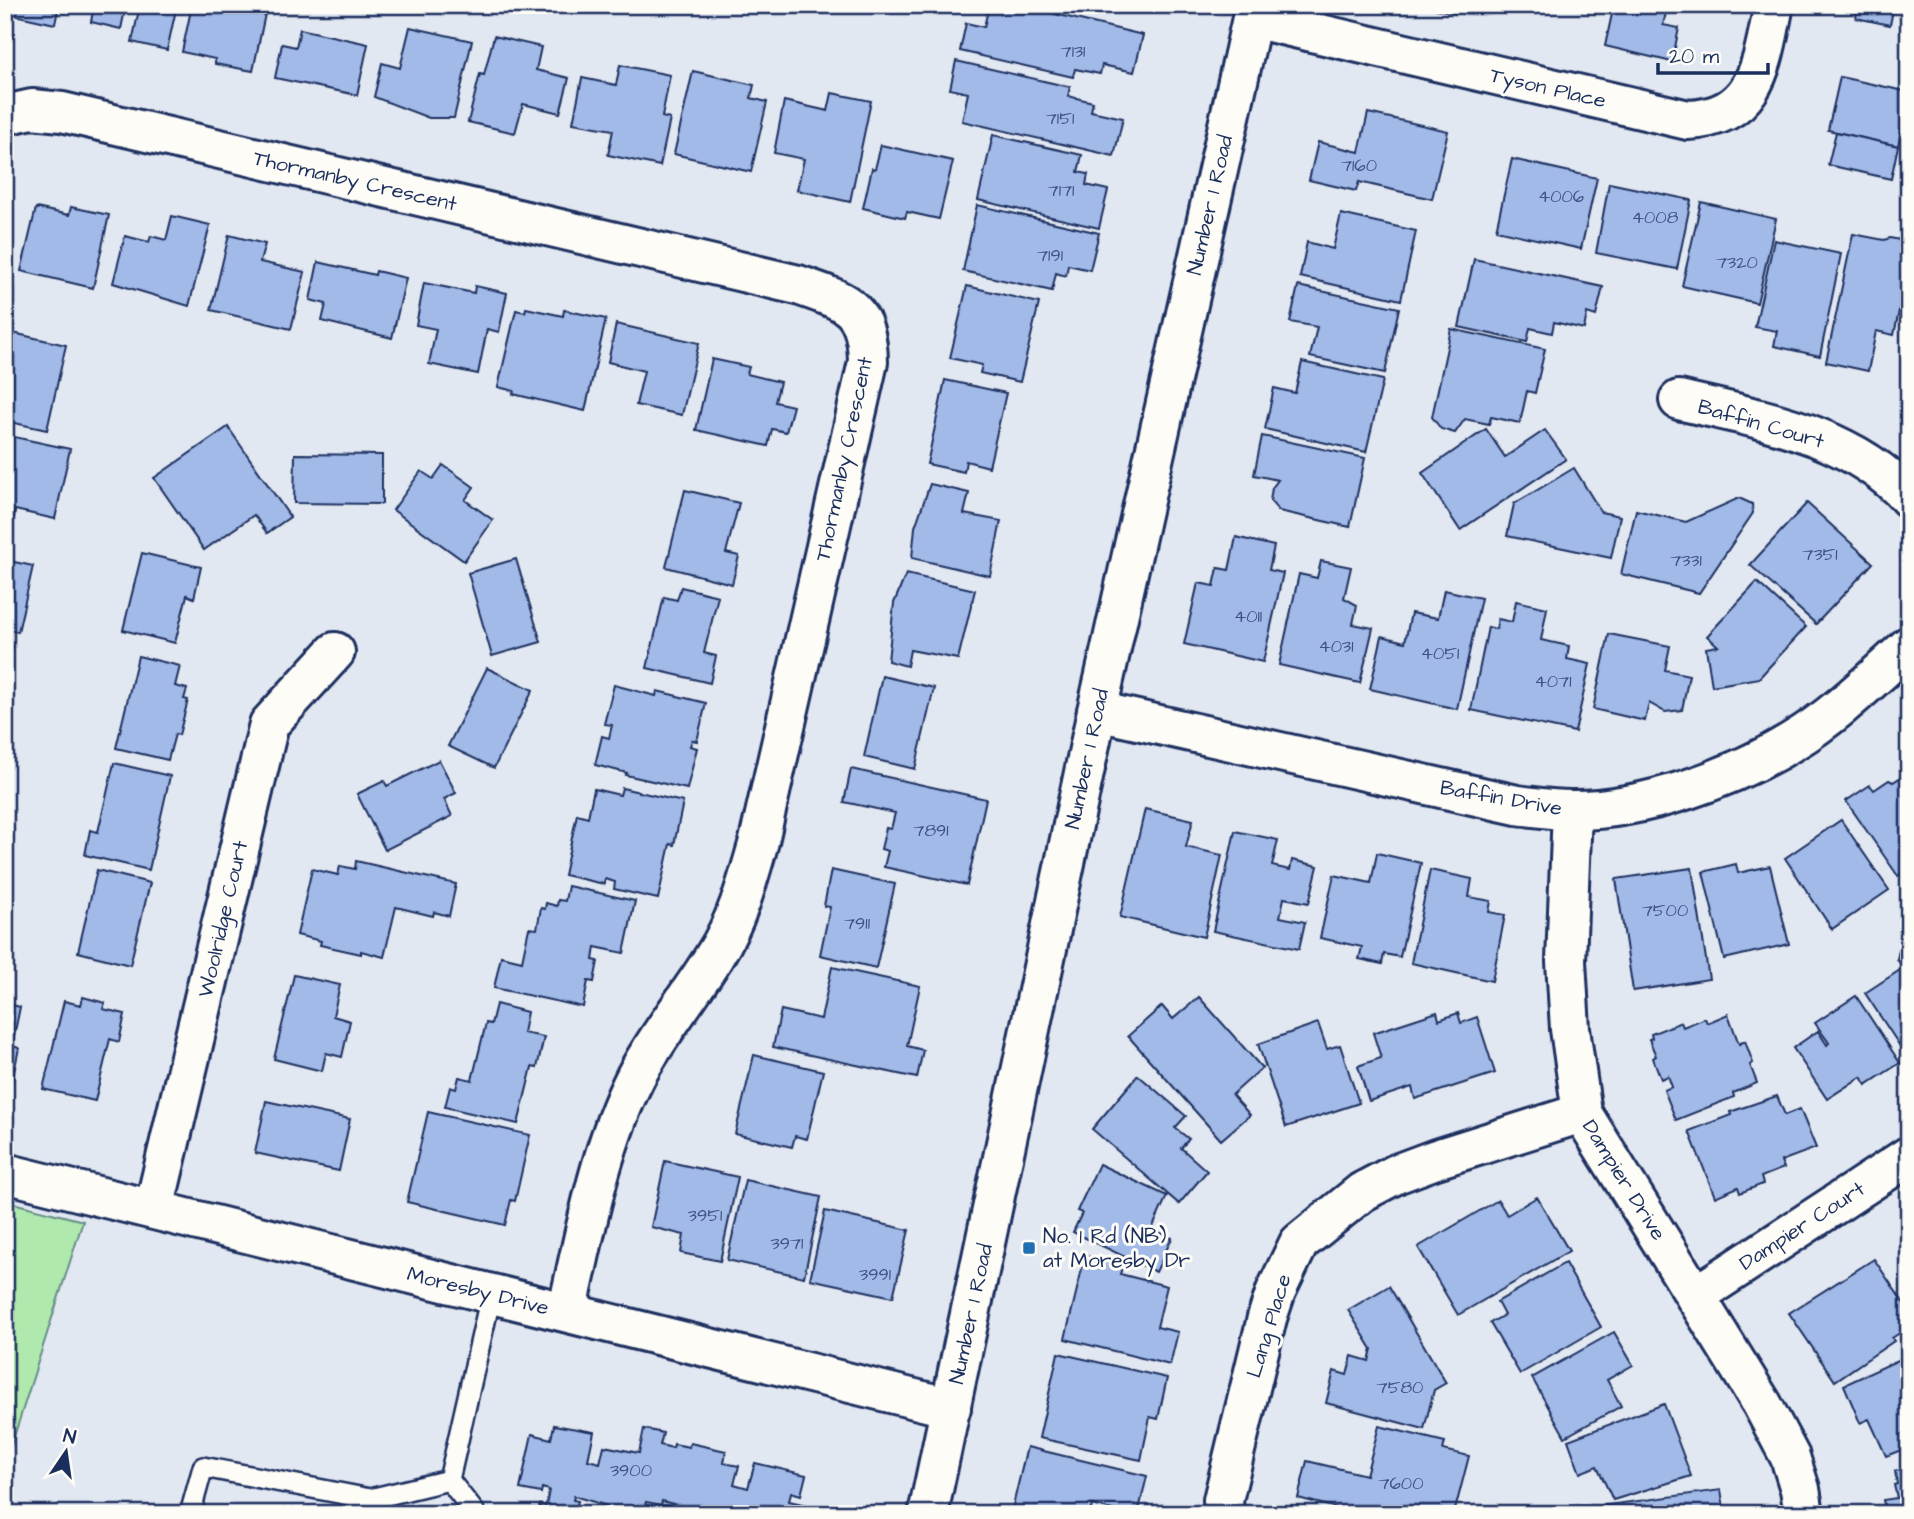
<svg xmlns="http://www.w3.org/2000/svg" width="1914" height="1519" font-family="'Architects Daughter',sans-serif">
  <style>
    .green { fill: #afe9ad; stroke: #658c86; stroke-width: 2 }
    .building { fill: #a2bae7; stroke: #1b2f5e; stroke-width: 2 }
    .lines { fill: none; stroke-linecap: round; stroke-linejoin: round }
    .service-casing { stroke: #1b2f5e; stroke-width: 24 }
    .minor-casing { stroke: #1b2f5e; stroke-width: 44 }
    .secondary-casing { stroke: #1b2f5e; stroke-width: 44 }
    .service { stroke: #fdfcf7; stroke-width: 19 }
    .minor { stroke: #fdfcf7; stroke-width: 38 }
    .secondary { stroke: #fdfcf7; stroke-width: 38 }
    .poi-dot { fill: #1f6fb2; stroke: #fdfcf7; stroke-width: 2.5 }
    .labels { text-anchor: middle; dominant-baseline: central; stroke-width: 6; stroke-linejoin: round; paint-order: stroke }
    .number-label { font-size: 18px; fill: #3d5280 }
    .street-label { font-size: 21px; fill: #1b2f5e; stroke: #fdfcf7 }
    .poi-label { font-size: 21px; fill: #1b2f5e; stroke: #fdfcf7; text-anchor: start }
  </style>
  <rect width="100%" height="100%" fill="#e2e8f2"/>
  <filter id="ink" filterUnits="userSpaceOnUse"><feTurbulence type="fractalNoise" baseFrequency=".0143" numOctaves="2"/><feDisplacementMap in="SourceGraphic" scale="14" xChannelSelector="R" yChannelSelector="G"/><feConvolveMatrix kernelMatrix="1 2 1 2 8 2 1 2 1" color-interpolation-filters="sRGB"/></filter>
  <g filter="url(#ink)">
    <polygon class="green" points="5,1201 83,1221 5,1465"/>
    <g class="building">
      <polygon points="5,5 59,5 55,24 5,13"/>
      <polygon points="94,5 126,5 121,29 91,22"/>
      <polygon points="140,5 177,5 167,50 132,42"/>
      <polygon points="192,5 221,5 265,14 253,71 215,64 215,59 182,52"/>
      <polygon points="989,5 1017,5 1143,35 1134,72 1102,65 1100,74 1075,69 1073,77 960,51 966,23 984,27"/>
      <polygon points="1420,5 1457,5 1455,13"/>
      <polygon points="1605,5 1668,5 1663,25 1679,28 1672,62 1605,46 1612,14 1604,12"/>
      <polygon points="1858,5 1894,5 1890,25 1856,18"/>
      <polygon points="410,27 472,41 454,118 429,118 374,97 382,63 400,68"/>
      <polygon points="300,29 368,44 357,95 275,78 282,44 296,47"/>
      <polygon points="494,36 541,47 536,70 569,78 560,113 523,104 515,133 468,122 480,74 484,75"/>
      <polygon points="956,61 1070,87 1068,96 1093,102 1091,111 1123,118 1114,156 962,121 968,93 950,89"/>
      <polygon points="620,65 670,75 662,117 670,119 660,166 608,155 613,130 573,123 582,78 616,85"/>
      <polygon points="693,71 754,85 751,98 767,102 751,172 674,154"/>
      <polygon points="1840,77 1909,92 1898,146 1828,130"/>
      <polygon points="832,93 871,101 850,202 797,190 804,159 774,153 784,101 828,111"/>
      <polygon points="1368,113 1448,131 1432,199 1359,182 1356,191 1309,180 1318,142 1359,152"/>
      <polygon points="1836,132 1898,146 1891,179 1828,165"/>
      <polygon points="993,135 1082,155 1078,172 1088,174 1086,185 1108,190 1099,228 978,200"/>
      <polygon points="881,145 953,161 939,219 907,212 905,218 863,208 872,168 875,169"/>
      <polygon points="1512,159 1597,178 1581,249 1496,230"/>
      <polygon points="1609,183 1691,200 1677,269 1596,253"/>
      <polygon points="1701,202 1776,219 1757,303 1682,286"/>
      <polygon points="977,205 1099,233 1090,270 1068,265 1066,276 1056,273 1052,291 963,271"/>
      <polygon points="71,207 109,215 93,288 21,271 36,208 69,215"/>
      <polygon points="1341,214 1416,231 1401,300 1300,277 1307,242 1333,249"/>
      <polygon points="172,216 210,225 189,306 113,283 125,236 149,242 151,236 166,240"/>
      <polygon points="1853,234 1884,240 1890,238 1905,241 1909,246 1909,263 1894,335 1876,331 1868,371 1826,362"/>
      <polygon points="229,235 265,244 260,262 305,272 291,329 211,310"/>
      <polygon points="1774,240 1841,254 1820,356 1774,346 1777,331 1755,327"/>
      <polygon points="1474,259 1603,287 1596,316 1587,313 1584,329 1554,322 1552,333 1530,328 1527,342 1459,327"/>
      <polygon points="318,262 375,275 376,271 406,278 392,338 322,321 326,304 310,300"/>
      <polygon points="424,283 474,293 475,286 507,293 499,332 487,329 478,374 429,364 436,329 416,325"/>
      <polygon points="967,286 1039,303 1020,382 980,373 982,365 950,358"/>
      <polygon points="1298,286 1399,308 1385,373 1310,357 1317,327 1290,322"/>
      <polygon points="526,308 563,316 564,310 606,319 585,411 513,394 514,391 498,387 516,310 525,312"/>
      <polygon points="616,324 699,343 682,415 636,405 644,371 608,362"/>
      <polygon points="1451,329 1545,349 1535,393 1527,391 1520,423 1491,417 1489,424 1465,419 1455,433 1441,429 1432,417"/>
      <polygon points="13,333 66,345 47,430 5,421 5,367"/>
      <polygon points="712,359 749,367 747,374 780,382 775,402 793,406 786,432 772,429 768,446 696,430"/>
      <polygon points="1302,362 1383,380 1366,452 1265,429 1274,388 1295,393"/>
      <polygon points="945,380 1006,393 989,467 966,461 964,472 927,464"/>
      <polygon points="228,427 290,517 267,533 254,515 204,550 154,478"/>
      <polygon points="1486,429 1505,457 1545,430 1566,459 1460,530 1422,473"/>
      <polygon points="5,435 70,449 55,519 15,510 14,517 5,515"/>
      <polygon points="1262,436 1365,458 1350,527 1279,511 1270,501 1272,488 1278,480 1254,475"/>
      <polygon points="295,454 382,455 382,504 294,503"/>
      <polygon points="443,465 474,487 465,500 493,520 464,561 393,510 421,471 433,479"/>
      <polygon points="1574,468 1601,512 1620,516 1611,558 1507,536 1514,504"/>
      <polygon points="930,484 969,493 964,514 1001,521 990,576 912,558 915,527"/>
      <polygon points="685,490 739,503 726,553 739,556 732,584 666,567"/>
      <polygon points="1739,498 1752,504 1753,513 1699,593 1621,574 1636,510 1686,522"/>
      <polygon points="1807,503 1873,563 1816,624 1750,565"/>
      <polygon points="1236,537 1274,546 1269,570 1283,573 1263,662 1184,644 1198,583 1214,586 1218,568 1229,570"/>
      <polygon points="142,553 201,567 194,598 187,595 175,643 123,630"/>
      <polygon points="516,559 541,642 492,656 468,573"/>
      <polygon points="5,560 33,566 18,632 5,629"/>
      <polygon points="1321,561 1351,567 1344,598 1357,605 1353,624 1373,628 1360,683 1279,665 1299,574 1317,578"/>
      <polygon points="906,574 975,590 958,659 910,650 907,666 888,661 894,603"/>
      <polygon points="1757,582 1806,627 1759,678 1712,686 1706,648 1718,646 1707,636"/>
      <polygon points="681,587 718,596 704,653 716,656 710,683 647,668 664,597 677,600"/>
      <polygon points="1444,590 1481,598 1457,709 1370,689 1382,636 1405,642 1411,613 1438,618"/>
      <polygon points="1516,601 1547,608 1541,640 1569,646 1567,659 1590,664 1575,732 1471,710 1488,627 1496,629 1498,619 1512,622"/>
      <polygon points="1609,634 1670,646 1665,670 1689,675 1682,710 1665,712 1649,703 1645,721 1593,709"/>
      <polygon points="5,644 13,646 5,680"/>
      <polygon points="138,656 180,666 175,686 187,689 184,699 188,700 179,735 175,734 168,760 116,748"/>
      <polygon points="487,668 533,690 494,768 448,746"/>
      <polygon points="882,676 934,688 915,769 864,757"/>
      <polygon points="614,685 656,696 657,691 706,703 697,741 692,740 690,746 697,748 687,789 626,775 627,773 595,765 602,736 609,738 612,725 604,724"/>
      <polygon points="439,760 456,793 444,799 452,816 385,850 357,794 384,781 387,786"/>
      <polygon points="114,763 170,776 149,870 85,855 90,830 98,832"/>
      <polygon points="851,769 986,799 967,885 884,867 888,851 881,849 886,828 891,829 895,813 844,802"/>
      <polygon points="1909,772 1909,869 1898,876 1846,801 1870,785 1874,790 1889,780 1893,782"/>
      <polygon points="622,788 683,802 674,845 670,844 658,899 614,889 615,882 605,879 604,884 564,875 577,814 588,817 594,789 620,795"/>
      <polygon points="1145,809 1193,820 1186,847 1222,855 1204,937 1120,917"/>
      <polygon points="1841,820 1889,890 1832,929 1785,858"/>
      <polygon points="1235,831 1278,840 1272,866 1290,870 1292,860 1318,866 1309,903 1284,898 1280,917 1305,922 1299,949 1213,931"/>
      <polygon points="1377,853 1421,863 1400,957 1384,954 1382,964 1359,959 1362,947 1320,938 1334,875 1371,883"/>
      <polygon points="356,861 456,884 449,916 434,912 433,916 396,907 384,957 361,951 361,954 320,945 321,941 297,935 312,869 338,875 340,866 355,869"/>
      <polygon points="1736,864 1738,873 1770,866 1789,944 1724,959 1703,872"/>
      <polygon points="1692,868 1709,979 1633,991 1616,879"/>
      <polygon points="97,870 150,883 130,965 78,952"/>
      <polygon points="831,870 895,884 876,968 820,955 830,907 824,906"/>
      <polygon points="1430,870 1472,879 1469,897 1491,901 1489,912 1505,915 1492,981 1411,963"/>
      <polygon points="568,886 635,901 624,953 595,947 593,960 598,961 594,982 588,981 583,1007 494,988 501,956 522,961 529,928 537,929 541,908 545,909 546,903 557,906 558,900 565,901"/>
      <polygon points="1909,942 1909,1060 1865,993 1903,968 1897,959 1900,946"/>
      <polygon points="832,967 920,986 907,1046 923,1050 917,1078 773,1047 781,1010 821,1019"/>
      <polygon points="294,975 340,985 333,1016 350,1021 342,1057 326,1053 322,1071 274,1059"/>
      <polygon points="1856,996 1900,1063 1866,1085 1861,1077 1827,1099 1793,1048 1818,1031 1827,1045 1829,1043 1815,1023"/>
      <polygon points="83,997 105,1003 103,1009 125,1014 119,1042 110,1039 95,1101 43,1089 64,1001 81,1005"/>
      <polygon points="1199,997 1262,1068 1232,1095 1250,1115 1221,1140 1128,1036 1162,1006 1173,1019"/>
      <polygon points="5,1003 20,1007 12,1046 19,1048 11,1087 5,1085"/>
      <polygon points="496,1004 527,1012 523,1033 544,1037 537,1068 532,1067 518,1124 445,1107 450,1087 456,1089 459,1077 472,1080 486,1023 491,1024"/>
      <polygon points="1437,1012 1439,1020 1458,1013 1461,1023 1477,1017 1495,1073 1415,1099 1412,1087 1369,1101 1358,1066 1381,1058 1373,1033"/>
      <polygon points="1728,1014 1739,1044 1745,1041 1753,1063 1750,1065 1757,1083 1733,1093 1734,1097 1676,1120 1664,1090 1672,1087 1668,1076 1661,1079 1653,1058 1656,1056 1649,1039 1652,1038 1651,1034 1681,1022 1683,1027 1705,1018 1707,1023"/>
      <polygon points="1318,1023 1327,1049 1340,1045 1359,1103 1286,1127 1258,1044"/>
      <polygon points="754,1055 823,1071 807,1139 795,1136 792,1147 735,1134"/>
      <polygon points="1138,1075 1186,1116 1175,1128 1189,1139 1181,1148 1207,1171 1179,1204 1092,1129"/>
      <polygon points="1777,1096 1785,1115 1800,1109 1816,1148 1781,1161 1784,1168 1761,1177 1763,1184 1740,1193 1738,1187 1715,1197 1689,1131 1731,1115 1730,1112"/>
      <polygon points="266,1101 350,1119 339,1171 255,1153"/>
      <polygon points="428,1112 530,1135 515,1201 511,1200 505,1225 407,1202"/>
      <polygon points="665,1161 738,1177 720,1261 681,1253 684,1235 651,1227"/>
      <polygon points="1099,1164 1167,1196 1152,1229 1172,1238 1156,1272 1073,1232 1082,1213 1077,1211"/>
      <polygon points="745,1180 821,1197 804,1277 727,1260"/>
      <polygon points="1537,1197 1569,1251 1458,1315 1418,1247 1498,1200 1507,1215"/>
      <polygon points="825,1211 909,1230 893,1297 810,1279"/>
      <polygon points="1085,1256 1123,1265 1120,1274 1167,1286 1157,1327 1178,1332 1170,1365 1065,1339"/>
      <polygon points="1874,1259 1909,1311 1909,1327 1892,1338 1894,1341 1835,1381 1789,1313"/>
      <polygon points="1565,1263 1601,1327 1520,1374 1490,1323 1504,1315 1497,1302"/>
      <polygon points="1389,1286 1446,1383 1434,1390 1424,1429 1326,1403 1334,1371 1347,1375 1352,1356 1369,1361 1372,1349 1348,1310"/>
      <polygon points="1614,1332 1633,1365 1607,1380 1621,1406 1565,1437 1532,1378"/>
      <polygon points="1058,1353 1167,1378 1158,1419 1150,1417 1141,1460 1039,1438"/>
      <polygon points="1909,1355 1909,1447 1886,1456 1869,1419 1860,1423 1844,1385"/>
      <polygon points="1664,1404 1691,1476 1613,1500 1597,1466 1580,1473 1568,1440"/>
      <polygon points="554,1425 594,1432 588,1460 600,1463 604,1446 639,1453 644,1429 663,1433 660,1445 673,1448 674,1444 689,1447 690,1443 726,1451 724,1463 739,1466 734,1484 748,1488 755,1463 806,1475 801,1495 791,1492 789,1501 825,1509 824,1514 674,1514 675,1511 678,1511 680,1506 662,1501 661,1505 646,1502 643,1514 605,1514 607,1506 574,1496 573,1500 578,1501 575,1514 538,1514 540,1505 546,1506 549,1490 542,1488 541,1493 520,1489 532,1434 551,1439"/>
      <polygon points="1379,1426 1445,1442 1443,1450 1469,1456 1454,1514 1360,1514 1298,1498 1307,1461 1366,1475"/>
      <polygon points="1027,1447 1147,1476 1138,1514 1128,1514 1092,1505 1090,1514 1011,1514"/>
      <polygon points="1909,1468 1909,1514 1886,1514 1883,1500 1897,1498 1894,1485 1897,1484 1895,1471"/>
      <polygon points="1721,1490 1725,1514 1593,1514 1592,1507"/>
    </g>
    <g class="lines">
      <defs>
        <g id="service">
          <polyline points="190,1514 203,1467 370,1499 449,1480"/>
          <polyline points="354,1514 370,1499"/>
          <polyline points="476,1514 449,1480 491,1295"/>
        </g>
        <g id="minor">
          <path d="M1252,18L1688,120C1759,117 1762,61 1774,5"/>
          <path d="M5,115L32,109L62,112L798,285C847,302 867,306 868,362L759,841C748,880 737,921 715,955C690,996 658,1034 636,1076C599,1149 585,1234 567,1312"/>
          <path d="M1679,400C1759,419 1851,433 1909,498"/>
          <path d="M1097,711L1517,805C1535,807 1553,810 1571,810C1642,811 1733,778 1793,741C1835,716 1872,679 1909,646"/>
          <polyline points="1572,810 1566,961 1570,1029 1582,1113 1762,1404 1790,1457 1800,1489 1804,1514"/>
          <polyline points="5,1173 951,1408"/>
          <polyline points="154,1209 269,724 335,652"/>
          <polyline points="1695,1296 1909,1156"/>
          <polyline points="1224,1514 1223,1500 1267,1318 1276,1291 1299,1243 1362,1192 1396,1174 1436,1159 1582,1113"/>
        </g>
        <polyline id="secondary" points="928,1514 1097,711 1255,5"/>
      </defs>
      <use href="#service" class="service-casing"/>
      <use href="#minor" class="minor-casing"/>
      <use href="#secondary" class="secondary-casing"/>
      <use href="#service" class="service"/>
      <use href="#minor" class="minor"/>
      <use href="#secondary" class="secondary"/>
    </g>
  </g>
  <rect class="poi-dot" x="1022" y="1241" width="14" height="14" rx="3.5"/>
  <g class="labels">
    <g class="number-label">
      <text x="1073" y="51">7131</text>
      <text x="1060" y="118">7151</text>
      <text x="1359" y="165">7160</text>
      <text x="1061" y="190">7171</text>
      <text x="1561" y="196">4006</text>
      <text x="1655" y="217">4008</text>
      <text x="1050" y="255">7191</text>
      <text x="1737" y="262">7320</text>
      <text x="1820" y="554">7351</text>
      <text x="1686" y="560">7331</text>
      <text x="1248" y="616">4011</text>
      <text x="1336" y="646">4031</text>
      <text x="1440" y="653">4051</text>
      <text x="1553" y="681">4071</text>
      <text x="931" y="830">7891</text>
      <text x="1665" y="910">7500</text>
      <text x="857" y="923">7911</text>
      <text x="705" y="1215">3951</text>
      <text x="787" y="1243">3971</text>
      <text x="875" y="1274">3991</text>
      <text x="1400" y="1387">7580</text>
      <text x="631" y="1470">3900</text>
      <text x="1401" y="1483">7600</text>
    </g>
    <g class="street-label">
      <text transform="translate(1548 88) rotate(13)">Tyson Place</text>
      <text transform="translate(355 181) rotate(13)">Thormanby Crescent</text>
      <text transform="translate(1210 205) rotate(-77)">Number 1 Road</text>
      <text transform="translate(1761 424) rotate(16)">Baffin Court</text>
      <text transform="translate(844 459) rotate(-78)">Thormanby Crescent</text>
      <text transform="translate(1087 759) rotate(-78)">Number 1 Road</text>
      <text transform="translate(1501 798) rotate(10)">Baffin Drive</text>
      <text transform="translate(223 919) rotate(-77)">Woolridge Court</text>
      <text transform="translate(1624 1180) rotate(58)">Dampier Drive</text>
      <text transform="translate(1802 1226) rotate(-33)">Dampier Court</text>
      <text transform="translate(478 1291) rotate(14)">Moresby Drive</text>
      <text transform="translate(971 1314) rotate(-78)">Number 1 Road</text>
      <text transform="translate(1269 1326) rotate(-73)">Lang Place</text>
    </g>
    <g class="poi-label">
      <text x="1043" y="1236">No. 1 Rd (NB)<tspan x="1043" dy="24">at Moresby Dr</tspan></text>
    </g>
  </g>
  <rect width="1914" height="1519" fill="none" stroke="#fdfcf7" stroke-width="28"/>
  <rect x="14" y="14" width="1886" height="1491" fill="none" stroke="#1b2f5e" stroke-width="2.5" filter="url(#ink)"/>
  <g transform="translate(66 1452) rotate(13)" stroke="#fdfcf7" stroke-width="5" paint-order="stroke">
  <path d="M0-5L12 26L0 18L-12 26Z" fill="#1b2f5e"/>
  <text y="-10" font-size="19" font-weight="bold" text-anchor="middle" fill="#1b2f5e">N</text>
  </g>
  <path d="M1658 63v10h110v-10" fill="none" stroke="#1b2f5e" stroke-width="3.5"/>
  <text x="1669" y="63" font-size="21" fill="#1b2f5e" stroke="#fdfcf7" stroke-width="5" paint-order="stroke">20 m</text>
</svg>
